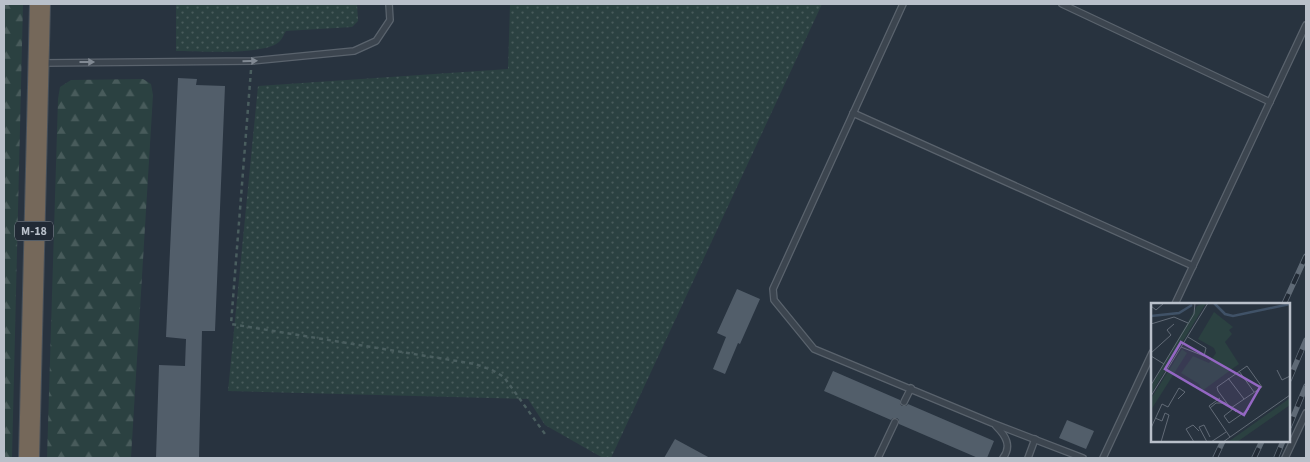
<svg xmlns="http://www.w3.org/2000/svg" width="1310" height="462" font-family="'Source Sans 3',sans-serif">
  <style>
    .forest { fill: url(#forest-firs) }
    .garden { fill: url(#garden-dots) }
    .building { fill: #525e6a }
    .lines { fill: none; stroke-linecap: round; stroke-linejoin: round }
    .lane-casing { stroke: #5a636d; stroke-width: 8 }
    .highway-casing { stroke: #47505a; stroke-width: 22 }
    .path { stroke: #4a5e5f; stroke-width: 2.5; stroke-dasharray: 4 4; stroke-linecap: butt }
    .lane { stroke: #3c454f; stroke-width: 5.5 }
    .highway { stroke: #75685a; stroke-width: 20 }
    .rail-casing { stroke: #5f6a76; stroke-width: 5.5 }
    .rail { stroke: #212a35; stroke-width: 4; stroke-dasharray: 11; stroke-linecap: butt }
    .oneway { fill: #818993 }
    .labels { text-anchor: middle; dominant-baseline: central; stroke-width: 4; stroke-linejoin: round; paint-order: stroke }
    .shield { fill: #212a35; stroke: #8b939d; stroke-width: 1 }
    .shield-label { font-size: 12px; font-weight: bold; fill: #b9c0ca }
    .inset-river { fill: none; stroke: #405267; stroke-width: 2.5 }
    .inset-road { fill: none; stroke: #626b77; stroke-width: 1 }
    .view { fill: #9467c3; fill-opacity: 0.15; stroke: #9467c3; stroke-width: 2.5 }
    .inset-edge { fill: none; stroke: #b9c0ca; stroke-width: 2.5 }
  </style>
  <defs>
    <pattern id="forest-firs" width="22" height="20" patternUnits="userSpaceOnUse" patternTransform="scale(1.25)"><rect width="22" height="20" fill="#2b4141"/><path d="M5 1l3.5 6h-7zM16 11l3.5 6h-7z" fill="#485b5b"/></pattern>
    <pattern id="garden-dots" width="8" height="8" patternUnits="userSpaceOnUse" patternTransform="scale(1.25)"><rect width="8" height="8" fill="#2b4141"/><path d="M2 2h.1M6 6h.1" fill="none" stroke="#485b5b" stroke-width="1.8" stroke-linecap="round"/></pattern>
  </defs>
  <rect width="100%" height="100%" fill="#28333f"/>
  <g class="forest">
    <polygon points="4,4 23,4 12,458 4,458"/>
    <polygon points="143,79 151,84 153,95 131,458 47,458 58,99 60,87 71,80"/>
  </g>
  <g class="garden">
    <path d="M176,4H357L358,21L352,27L286,31C284,34 282,39 280,41C266,56 198,51 176,51Z"/>
    <polygon points="510,4 822,4 611,458 603,458 545,425 528,399 228,391 258,86 508,69"/>
  </g>
  <g class="building">
    <polygon points="178,78 197,79 196,85 225,86 215,331 202,331 199,458 156,458 159,365 185,366 186,339 166,337"/>
    <polygon points="737,289 760,299 740,344 738,343 725,374 713,369 726,337 717,333"/>
    <polygon points="833,371 900,400 900,404 902,406 906,406 908,404 994,441 987,458 978,458 899,424 899,420 897,418 893,418 891,420 824,391"/>
    <polygon points="1067,420 1094,431 1086,449 1059,438"/>
    <polygon points="675,439 710,458 664,458"/>
  </g>
  <g class="lines">
    <defs>
      <g id="lane">
        <polyline points="903,4 773,289 774,300 814,349 992,423 1083,458"/>
        <polyline points="1062,4 1270,102"/>
        <polyline points="43,63 252,61 354,51 376,41 390,20 389,4"/>
        <polyline points="853,113 1193,266"/>
        <polyline points="1175,304 1306,25"/>
        <polyline points="904,402 911,388"/>
        <path d="M996,426C1006,436 1012,446 1003,458"/>
        <polyline points="878,458 895,422"/>
        <polyline points="1028,458 1035,439"/>
        <polyline points="1103,458 1152,353"/>
        <polyline points="1285,458 1306,413"/>
      </g>
      <polyline id="highway" points="29,458 40,4"/>
    </defs>
    <use href="#lane" class="lane-casing"/>
    <use href="#highway" class="highway-casing"/>
    <polyline class="path" points="251,70 231,324 475,364 492,370 504,377 545,434"/>
    <use href="#lane" class="lane"/>
    <use href="#highway" class="highway"/>
    <defs>
      <g id="rail">
        <polyline points="1284,304 1306,256"/>
        <polyline points="1289,380 1306,340"/>
        <polyline points="1289,427 1306,386"/>
        <polyline points="1215,458 1223,441"/>
        <polyline points="1254,458 1262,441"/>
        <polyline points="1276,458 1283,441"/>
      </g>
    </defs>
    <use href="#rail" class="rail-casing"/>
    <use href="#rail" class="rail"/>
  </g>
  <defs><path id="oneway-solid" d="M-6-.8H1V-3.2L6.5 0L1 3.2V.8H-6Z" transform="scale(1.25)"/></defs>
  <g class="oneway">
    <use href="#oneway-solid" transform="translate(250 61) rotate(-2)"/>
    <use href="#oneway-solid" transform="translate(87 62)"/>
  </g>
  <g class="labels">
    <rect class="shield" x="15" y="221.5" width="38" height="19" rx="4"/>
    <g class="shield-label">
      <text x="34" y="231">М-18</text>
    </g>
  </g>
  <g transform="translate(1151 303)">
    <rect width="139" height="139" fill="#28333f"/>
    <path d="M55,0L0,91V83L46,3ZM31,46L36,50L0,107L1,94ZM139,95V102L86,139H77Z" fill="#2b4141"/>
    <path d="M63,9L82,24L78,27L81,31L74,39L88,61L51,88L48,81L30,70L42,53L58,60L65,50L63,45L47,36Z" fill="#2b4141"/>
    <path class="inset-river" d="M63,0L74,11L82,13L139,1M0,13L28,10L41,2"/>
    <path class="inset-road" d="M0,3L5,7L13,0M0,21L23,14L37,20M30,44L53,53L55,45L37,34M0,50L20,32L16,27L23,21M0,53L13,61M126,67L131,77L139,73M88,68L103,89M77,75L93,96M0,82L43,11L44,0M0,93L57,0M69,95L58,103L79,134M59,105L65,100H75M80,105L111,84L96,63L66,84L67,88L81,107M85,109L82,106L73,113L78,120L98,106M4,115L11,118L14,110L18,112L10,139M0,125L11,101L17,104L28,85L34,89L27,96M43,139L35,126L42,122L48,128M56,139L48,124L53,122L59,134M60,139L75,129M72,139L139,92"/>
    <path class="view" d="M30,39L109,84L93,112L14,66Z"/>
    <rect width="139" height="139" class="inset-edge"/>
  </g>
  <rect width="1310" height="462" fill="none" stroke="#b9c0ca" stroke-width="10"/>
</svg>
